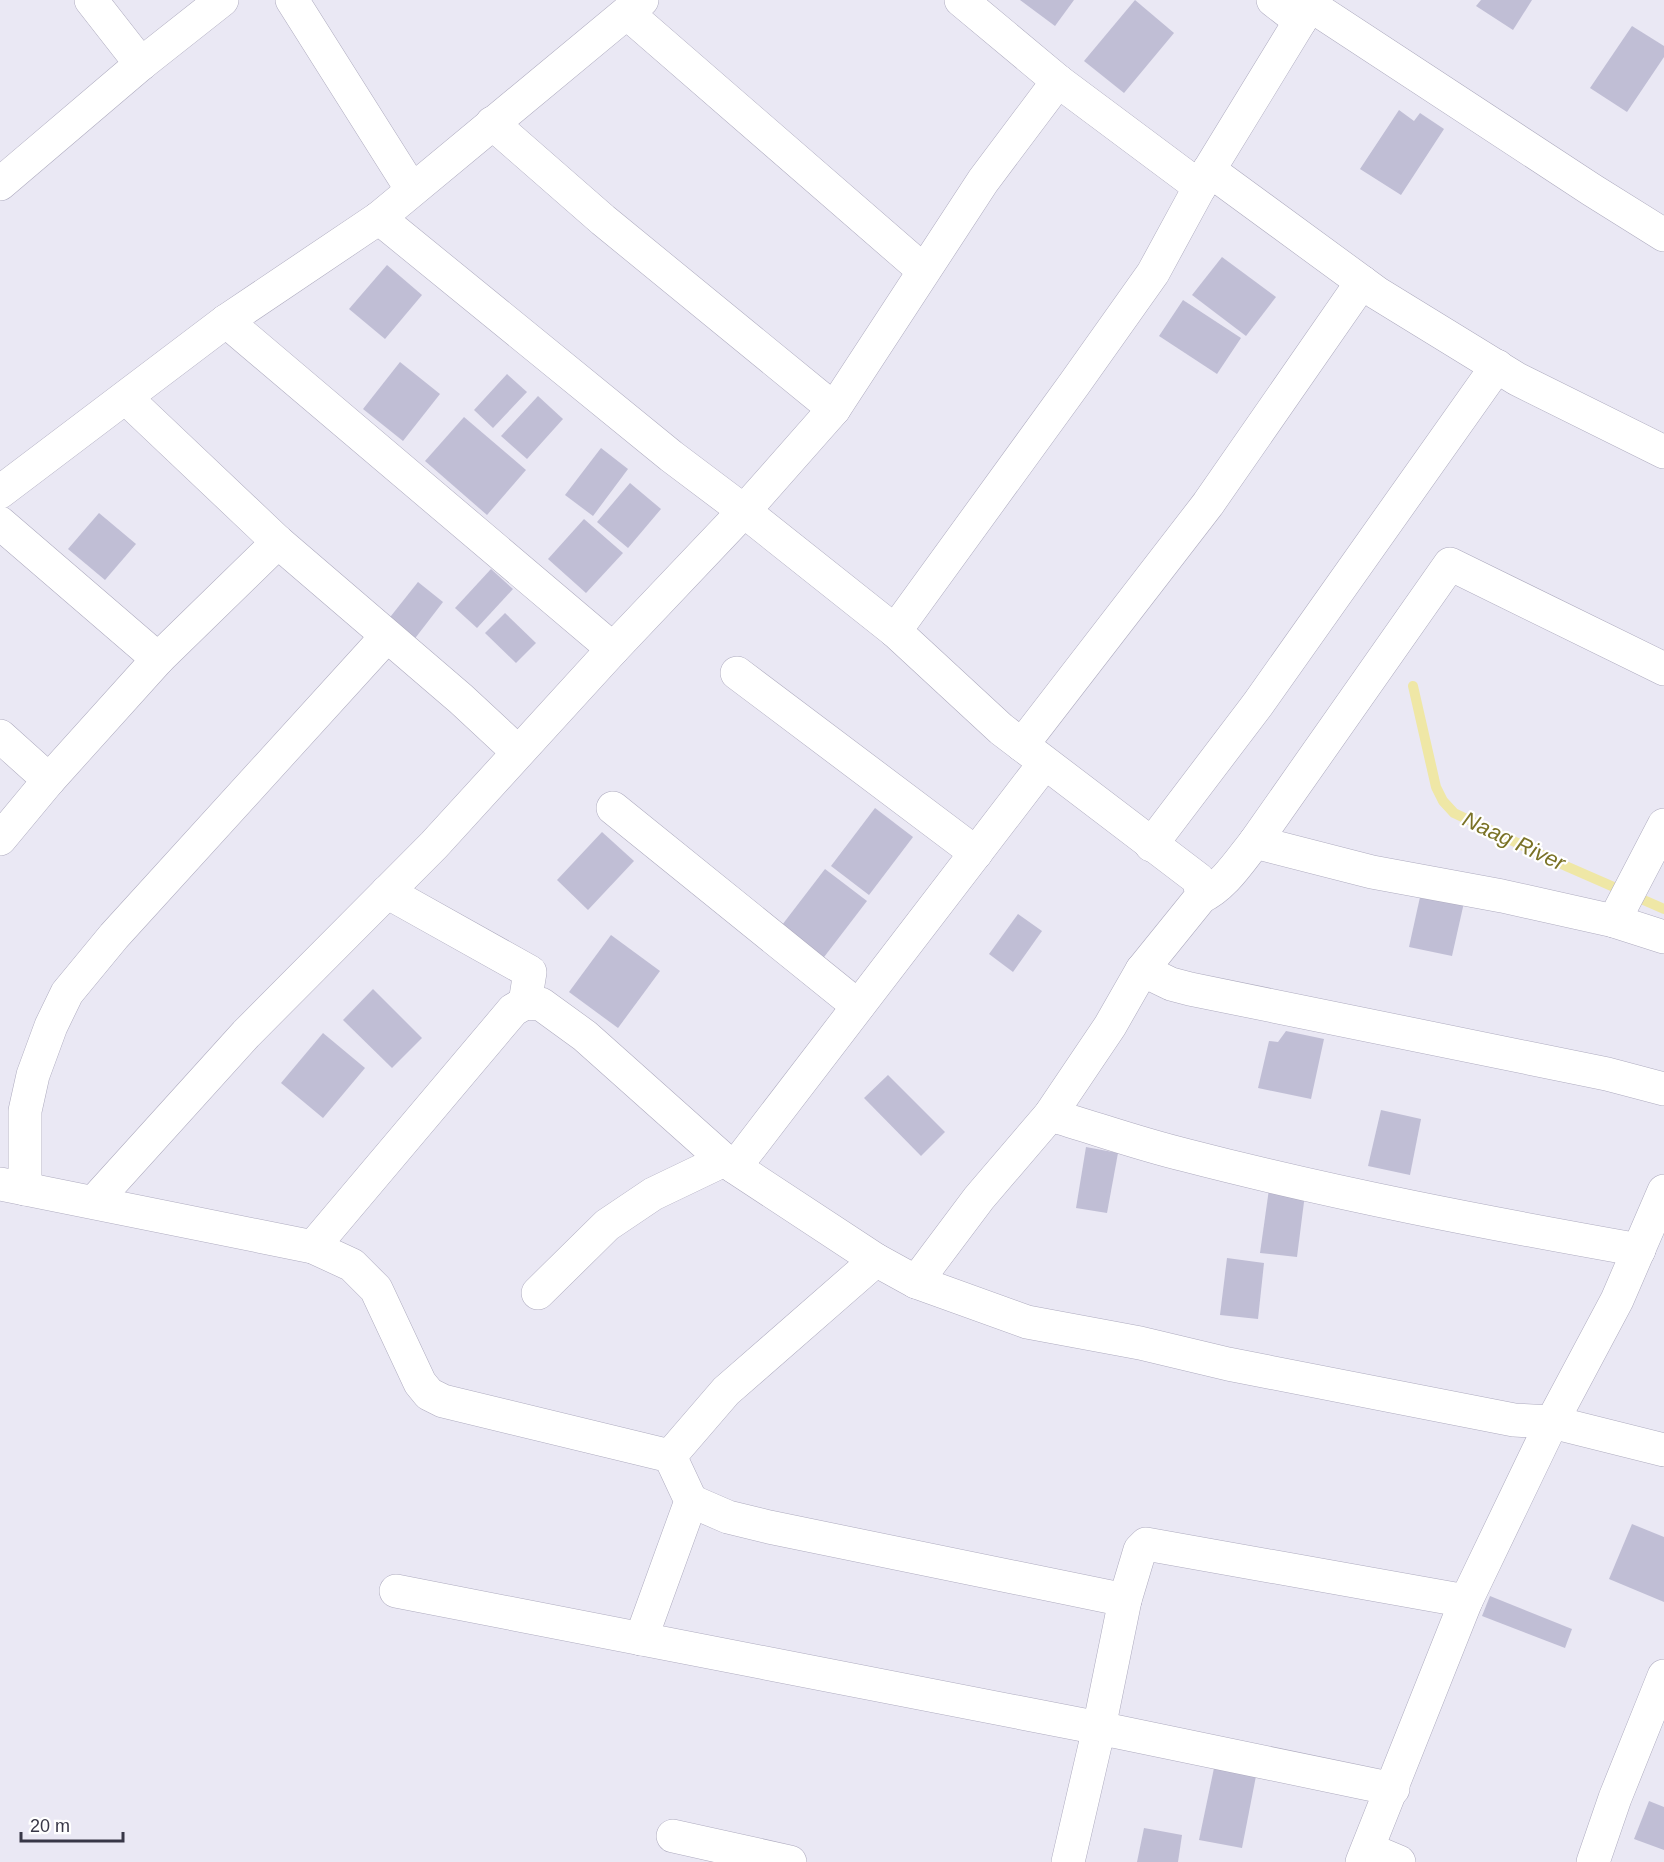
<svg xmlns="http://www.w3.org/2000/svg" width="1664" height="1862" font-family="Arial,sans-serif">
  <style>
    .lines { fill: none; stroke-linecap: round; stroke-linejoin: round }
    .stream { stroke: #efe7a6; stroke-width: 10 }
    .building { fill: #c0bed5 }
    .minor-casing { stroke: #aeabbf; stroke-width: 34 }
    .minor { stroke: #fff; stroke-width: 33 }
    .labels { text-anchor: middle; dominant-baseline: central; stroke-width: 4.5; stroke-linejoin: round; paint-order: stroke }
    .water-label { font-size: 22px; font-style: italic; fill: #7a7226; stroke: #fff }
  </style>
  <rect width="100%" height="100%" fill="#eae8f4"/>
  <g class="lines">
    <polyline class="stream" points="1413,686 1436,787 1443,801 1454,813 1568,867 1664,909"/>
  </g>
  <g class="building">
    <polygon points="1020,0 1074,0 1055,26"/>
    <polygon points="1135,0 1174,33 1124,93 1084,61"/>
    <polygon points="1481,0 1532,0 1513,30 1476,6"/>
    <polygon points="1632,26 1664,46 1664,57 1627,112 1590,88"/>
    <polygon points="1399,110 1414,121 1420,113 1444,129 1401,195 1360,169"/>
    <polygon points="1222,257 1276,297 1246,336 1192,295"/>
    <polygon points="387,265 422,295 385,339 349,309"/>
    <polygon points="1183,300 1241,338 1217,374 1159,336"/>
    <polygon points="400,362 440,394 403,441 363,409"/>
    <polygon points="507,374 527,392 493,428 474,410"/>
    <polygon points="538,396 563,419 527,459 501,436"/>
    <polygon points="464,417 526,470 487,515 425,461"/>
    <polygon points="601,448 628,469 593,516 565,495"/>
    <polygon points="630,483 661,509 628,548 597,522"/>
    <polygon points="99,513 136,544 105,580 68,549"/>
    <polygon points="584,519 623,553 586,593 548,559"/>
    <polygon points="491,569 513,589 477,628 455,608"/>
    <polygon points="418,582 443,602 413,641 387,621"/>
    <polygon points="505,613 536,643 516,663 485,633"/>
    <polygon points="875,808 913,837 869,895 831,866"/>
    <polygon points="602,832 634,861 588,910 557,880"/>
    <polygon points="825,869 867,901 821,961 779,929"/>
    <polygon points="1422,888 1465,898 1452,956 1409,947"/>
    <polygon points="1018,914 1042,931 1013,972 989,954"/>
    <polygon points="611,935 660,971 618,1028 569,992"/>
    <polygon points="373,989 422,1038 392,1068 343,1020"/>
    <polygon points="1286,1031 1324,1039 1311,1099 1258,1088 1269,1041 1278,1042"/>
    <polygon points="323,1033 365,1068 323,1118 281,1083"/>
    <polygon points="888,1075 945,1132 921,1156 864,1098"/>
    <polygon points="1381,1110 1421,1119 1410,1175 1368,1166"/>
    <polygon points="1086,1147 1118,1153 1107,1213 1076,1208"/>
    <polygon points="1269,1189 1305,1194 1297,1257 1260,1253"/>
    <polygon points="1227,1258 1264,1263 1258,1319 1220,1315"/>
    <polygon points="1632,1524 1664,1537 1664,1602 1609,1579"/>
    <polygon points="1490,1596 1572,1629 1565,1648 1482,1616"/>
    <polygon points="1214,1768 1256,1776 1242,1848 1199,1840"/>
    <polygon points="1649,1801 1664,1807 1664,1850 1634,1839"/>
    <polygon points="1144,1828 1182,1835 1178,1862 1137,1862"/>
  </g>
  <g class="lines">
    <defs>
      <g id="minor">
        <polyline points="91,0 141,64"/>
        <polyline points="292,0 412,190"/>
        <polyline points="961,0 1058,81"/>
        <polyline points="1273,0 1300,21"/>
        <polyline points="1310,5 1592,190 1664,235"/>
        <polyline points="627,13 923,270"/>
        <polyline points="492,123 603,220 834,409"/>
        <polyline points="1209,170 1377,293 1517,379 1664,452"/>
        <polyline points="0,184 141,64 222,0"/>
        <polyline points="379,218 671,456 744,511 895,631 1001,729 1198,879 1201,890 1201,897 1142,970 1171,984 1190,989 1607,1074 1664,1089"/>
        <polyline points="226,321 613,649"/>
        <polyline points="126,398 278,542 461,699 518,752"/>
        <polyline points="0,492 226,321 379,218 642,0"/>
        <polyline points="0,523 158,659"/>
        <polyline points="895,631 1075,383 1153,273 1209,170 1313,0"/>
        <polyline points="737,673 976,853"/>
        <polyline points="0,736 49,780"/>
        <polyline points="1022,745 1208,504 1362,282"/>
        <polyline points="613,808 858,1006"/>
        <polyline points="0,839 49,780 158,659 278,542"/>
        <polyline points="1255,842 1372,872 1502,896 1614,921 1664,825"/>
        <polyline points="1151,845 1258,704 1497,366"/>
        <polyline points="387,892 530,972 525,1003"/>
        <path d="M1201,897C1224,886 1239,862 1255,842L1450,564L1664,669"/>
        <polyline points="1614,921 1664,937"/>
        <path d="M1050,1115C1095,1128 1139,1144 1185,1155C1335,1194 1487,1223 1639,1250"/>
        <polyline points="735,1167 1044,764"/>
        <polyline points="0,1184 313,1247 352,1265 376,1289 420,1383 429,1394 443,1401 670,1456"/>
        <polyline points="25,1189 25,1111 33,1075 51,1026 67,993 114,936 387,636"/>
        <polyline points="94,1202 246,1034 434,845 613,649 744,511 834,409 983,181 1058,81 1200,187"/>
        <polyline points="313,1247 513,1010 525,1003 541,1004 585,1036 724,1160 876,1260 916,1282 1027,1322 1140,1343 1228,1364 1514,1420 1552,1422 1664,1450"/>
        <polyline points="916,1282 979,1198 1050,1115 1110,1026 1142,970"/>
        <polyline points="538,1293 607,1225 653,1194 724,1160"/>
        <polyline points="396,1591 1099,1728 1125,1600 769,1527 728,1517 691,1501"/>
        <polyline points="1125,1600 1140,1550 1146,1544 1466,1601"/>
        <polyline points="641,1639 691,1501 670,1456 726,1391 876,1260"/>
        <polyline points="673,1836 790,1862"/>
        <polyline points="1368,1849 1399,1862"/>
        <polyline points="1068,1862 1099,1728 1393,1789"/>
        <polyline points="1362,1862 1466,1601 1552,1422 1617,1300 1664,1191"/>
        <polyline points="1593,1862 1615,1798 1664,1676"/>
      </g>
    </defs>
    <use href="#minor" class="minor-casing"/>
    <use href="#minor" class="minor"/>
  </g>
  <g class="labels">
    <g class="water-label">
      <text transform="translate(1514 841) rotate(25)">Naag River</text>
    </g>
  </g>
  <path d="M21 1832v9h102v-9" fill="none" stroke="#383747" stroke-width="3"/>
  <text x="30" y="1832" font-size="18" fill="#383747" stroke="#ffffff" stroke-width="4.5" paint-order="stroke">20 m</text>
</svg>
